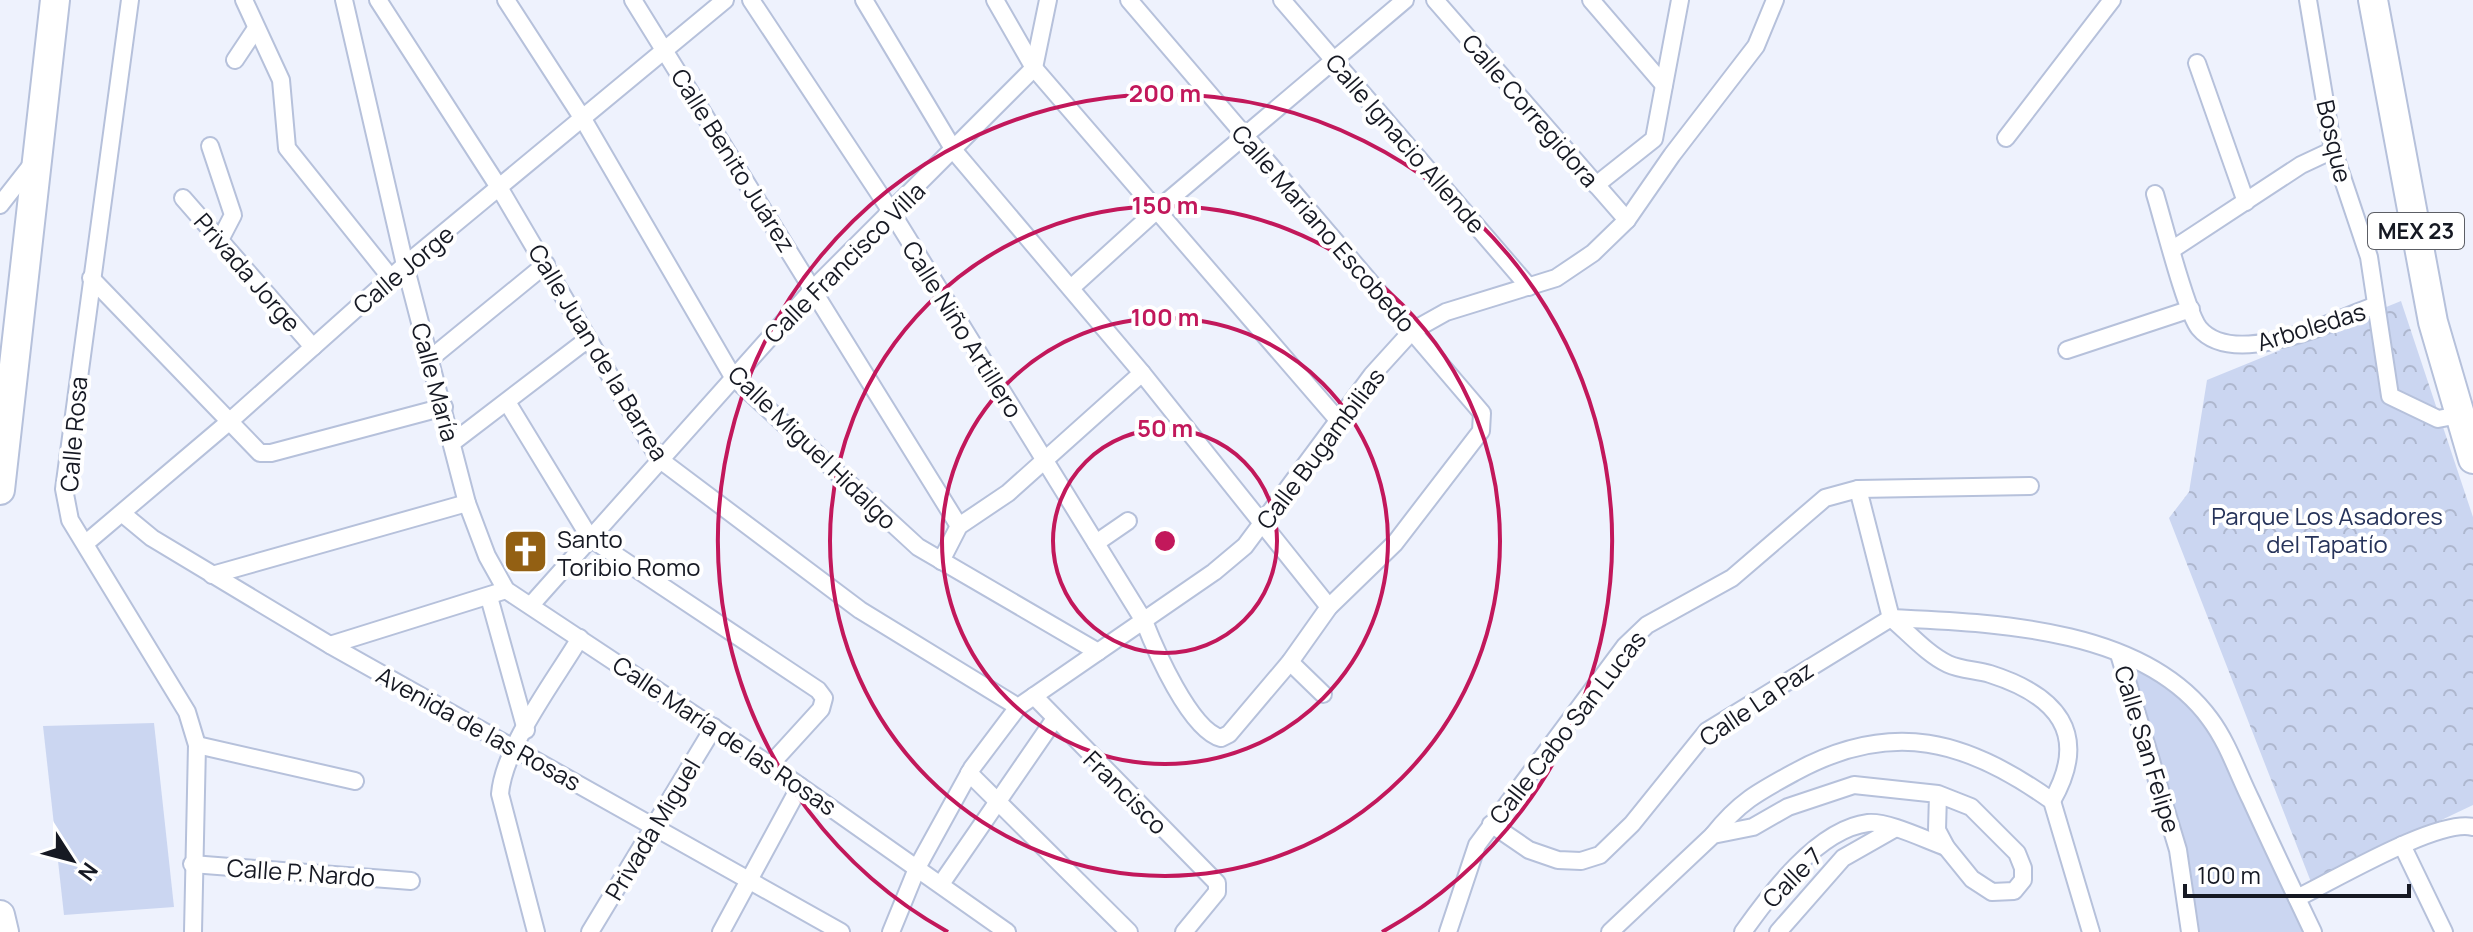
<svg xmlns="http://www.w3.org/2000/svg" width="2473" height="932" font-family="Manrope,sans-serif">
  <style>
    .forest { fill: url(#forest-crowns) }
    .garden { fill: #cbd6f1 }
    .lines { fill: none; stroke-linecap: round; stroke-linejoin: round }
    .street-casing { stroke: #b6c1db; stroke-width: 20 }
    .highway-casing { stroke: #b6c1db; stroke-width: 32 }
    .street { stroke: #fff; stroke-width: 16 }
    .highway { stroke: #fff; stroke-width: 28 }
    .ring { fill: none; stroke: #c2185b; stroke-width: 4 }
    .labels { text-anchor: middle; dominant-baseline: central; stroke-width: 8; stroke-linejoin: round; paint-order: stroke }
    .shield { fill: #fff; stroke: #5c5e65; stroke-width: 2 }
    .shield-label { font-size: 22px; font-weight: bold; fill: #161923 }
    .street-label { font-size: 24px; fill: #161923; stroke: #fff }
    .park-label { font-size: 24px; fill: #26335a; stroke: #fff }
    .poi-label { font-size: 24px; fill: #161923; stroke: #fff; text-anchor: start }
    .centre { fill: #c2185b; stroke: #fff; stroke-width: 4 }
    .ring-label { font-size: 24px; text-anchor: middle; font-weight: bold; fill: #c2185b; stroke: #fff; stroke-width: 8; stroke-linejoin: round; paint-order: stroke }
  </style>
  <defs>
    <pattern id="forest-crowns" width="20" height="18" patternUnits="userSpaceOnUse" patternTransform="scale(2)"><rect width="20" height="18" fill="#cbd6f1"/><path d="M2 6a3 3 0 1 1 6 0M12 15a3 3 0 1 1 6 0" fill="none" stroke="#aeb7ce"/></pattern>
  </defs>
  <rect width="100%" height="100%" fill="#eef2fd"/>
  <polygon class="forest" points="2401,301 2473,517 2473,805 2311,882 2169,518 2189,492 2207,380"/>
  <g class="garden">
    <polygon points="2130,659 2210,719 2313,932 2186,932"/>
    <polygon points="154,723 174,907 64,915 43,726"/>
  </g>
  <g class="lines">
    <defs>
      <g id="street">
        <polyline points="130,0 64,489 70,520 187,712 197,745 193,932"/>
        <polyline points="244,0 281,80 287,148 391,278"/>
        <polyline points="344,0 405,265 467,503 487,556 506,590 770,765 1007,932"/>
        <polyline points="378,0 500,189 659,459 860,610 1018,707"/>
        <polyline points="506,0 583,119 733,377 918,547 1098,652"/>
        <polyline points="633,0 959,526"/>
        <path d="M751,0L892,213L1144,621C1155,649 1190,730 1221,738L1229,734L1290,662L1329,607L1395,543L1481,431L1482,413L1129,0"/>
        <polyline points="864,0 955,152 1142,373 1329,607"/>
        <polyline points="995,0 1034,68 1338,420"/>
        <polyline points="1282,0 1529,287"/>
        <polyline points="1435,0 1627,220"/>
        <polyline points="1591,0 1664,85"/>
        <polyline points="2308,0 2333,150 2369,257 2390,396 2438,419 2459,415"/>
        <polyline points="235,60 255,30"/>
        <polyline points="2197,63 2246,202"/>
        <polyline points="1034,68 1048,0"/>
        <polyline points="2006,138 2112,0"/>
        <polyline points="210,146 233,215 220,240"/>
        <polyline points="1596,185 1654,139 1680,0"/>
        <path d="M2155,194C2163,220 2186,312 2199,328C2234,370 2334,321 2376,305"/>
        <polyline points="183,198 313,347"/>
        <polyline points="0,205 33,163"/>
        <polyline points="2173,249 2301,165 2333,150"/>
        <polyline points="91,278 260,453 271,453 444,407"/>
        <polyline points="1071,288 1157,210 1405,0"/>
        <polyline points="2067,350 2191,309"/>
        <polyline points="431,358 546,264"/>
        <polyline points="507,402 590,538 818,690 824,698 821,709 770,765"/>
        <polyline points="452,443 588,339"/>
        <polyline points="1858,489 1891,618"/>
        <polyline points="123,514 152,538 330,645 841,932"/>
        <polyline points="86,543 230,421 405,265 725,0"/>
        <polyline points="1096,543 1128,521"/>
        <polyline points="941,561 959,526 1008,493 1142,373"/>
        <polyline points="212,575 467,503"/>
        <polyline points="489,597 526,730"/>
        <polyline points="531,605 814,288 1034,68"/>
        <path d="M1891,618C1993,623 2143,627 2210,719C2228,743 2238,774 2251,800C2271,844 2292,888 2313,932"/>
        <path d="M1891,618C1909,633 1927,654 1948,664C1961,670 1977,670 1990,674C2056,695 2091,733 2052,801"/>
        <polyline points="330,645 506,590"/>
        <polyline points="2119,654 2178,850 2190,932"/>
        <polyline points="1290,662 1323,694"/>
        <polyline points="1034,696 1217,883 1217,892 1184,932"/>
        <polyline points="197,745 355,781"/>
        <polyline points="969,773 1129,932"/>
        <polyline points="1491,824 1529,850 1558,860 1581,861 1600,855 1632,824 1707,731 1891,618"/>
        <path d="M1713,835C1739,802 1758,792 1795,772C1892,719 1967,740 2052,801L2091,932"/>
        <polyline points="2402,845 2444,932"/>
        <polyline points="192,864 411,881"/>
        <polyline points="941,884 1054,720"/>
        <path d="M2297,898C2333,881 2438,818 2473,827"/>
        <path d="M536,932L500,794C504,746 555,680 580,638"/>
        <polyline points="590,932 714,727"/>
        <polyline points="721,932 800,786"/>
        <polyline points="891,932 918,866 972,768 1018,707 1214,572 1245,546 1372,375 1412,331 1446,312 1556,278 1593,253 1627,220 1672,155 1756,46 1775,0"/>
        <polyline points="1448,932 1477,845 1625,646 1647,625 1732,578 1825,498 1858,489 2030,486"/>
        <polyline points="1610,932 1713,835 1753,827 1788,807 1854,785 1938,794 1971,807 2017,853 2023,868 2023,880 2014,891 1992,892 1972,879 1946,847 1937,830 1938,794"/>
        <path d="M1743,932C1770,894 1818,829 1868,823C1888,821 1926,840 1946,847"/>
        <polyline points="1778,932 1843,858 1894,829"/>
      </g>
      <g id="highway">
        <polyline points="2373,0 2433,322 2473,459"/>
        <polyline points="0,490 55,0"/>
        <polyline points="0,915 4,932"/>
      </g>
    </defs>
    <use href="#street" class="street-casing"/>
    <use href="#highway" class="highway-casing"/>
    <use href="#street" class="street"/>
    <use href="#highway" class="highway"/>
  </g>
  <g class="ring">
    <circle cx="1165" cy="541" r="112"/>
    <circle cx="1165" cy="541" r="223"/>
    <circle cx="1165" cy="541" r="335"/>
    <path d="M948 932A447 447 0 1 1 1382 932"/>
  </g>
  <defs>
    <symbol id="church-square" viewBox="-11 -11 22 22"><rect x="-9" y="-9" width="18" height="18" rx="4" fill="#936013" stroke="#fff"/><path d="M-1.2-6h2.4v3.5h3.3v2.4h-3.3V6h-2.4V-.1h-3.3v-2.4h3.3Z" fill="#fff"/></symbol>
  </defs>
  <g fill-rule="evenodd">
    <use href="#church-square" x="500" y="526" width="51" height="51"/>
  </g>
  <g class="labels">
    <rect class="shield" x="2368" y="213" width="96" height="36" rx="6"/>
    <g class="shield-label">
      <text x="2416" y="231">MEX 23</text>
    </g>
    <g class="street-label">
      <text transform="translate(1531 110) rotate(49)">Calle Corregidora</text>
      <text transform="translate(2335 141) rotate(77)">Bosque</text>
      <text transform="translate(1406 143) rotate(49)">Calle Ignacio Allende</text>
      <text transform="translate(734 160) rotate(58)">Calle Benito Juárez</text>
      <text transform="translate(1324 228) rotate(49)">Calle Mariano Escobedo</text>
      <text transform="translate(844 262) rotate(-45)">Calle Francisco Villa</text>
      <text transform="translate(403 269) rotate(-40)">Calle Jorge</text>
      <text transform="translate(248 272) rotate(49)">Privada Jorge</text>
      <text transform="translate(2311 326) rotate(-17)">Arboledas</text>
      <text transform="translate(963 329) rotate(58)">Calle Niño Artillero</text>
      <text transform="translate(599 352) rotate(59)">Calle Juan de la Barrea</text>
      <text transform="translate(436 382) rotate(75)">Calle María</text>
      <text transform="translate(73 434) rotate(-85)">Calle Rosa</text>
      <text transform="translate(813 447) rotate(44)">Calle Miguel Hidalgo</text>
      <text transform="translate(1320 448) rotate(-53)">Calle Bugambilias</text>
      <text transform="translate(1756 703) rotate(-34)">Calle La Paz</text>
      <text transform="translate(1567 727) rotate(-52)">Calle Cabo San Lucas</text>
      <text transform="translate(479 728) rotate(29)">Avenida de las Rosas</text>
      <text transform="translate(725 735) rotate(34)">Calle María de las Rosas</text>
      <text transform="translate(2148 749) rotate(73)">Calle San Felipe</text>
      <text transform="translate(1126 792) rotate(45)">Francisco</text>
      <text transform="translate(652 829) rotate(-59)">Privada Miguel</text>
      <text transform="translate(301 872) rotate(4)">Calle P. Nardo</text>
      <text transform="translate(1792 877) rotate(-45)">Calle 7</text>
    </g>
    <g class="park-label">
      <text x="2327" y="515">Parque Los Asadores<tspan x="2327" dy="28">del Tapatío</tspan></text>
    </g>
    <g class="poi-label">
      <text x="557" y="538">Santo<tspan x="557" dy="28">Toribio Romo</tspan></text>
    </g>
  </g>
  <circle cx="1165" cy="541" r="12" class="centre"/>
  <g class="ring-label">
    <text x="1165" y="102">200 m</text>
    <text x="1165" y="214">150 m</text>
    <text x="1165" y="326">100 m</text>
    <text x="1165" y="437">50 m</text>
  </g>
  <g transform="translate(72 860) rotate(126)" stroke="#ffffff" stroke-width="6" paint-order="stroke">
  <path d="M0-6L14 30L0 20L-14 30Z" fill="#161923"/>
  <text y="-12" font-size="22" font-weight="bold" text-anchor="middle" fill="#161923">N</text>
  </g>
  <path d="M2185 884v12h224v-12" fill="none" stroke="#161923" stroke-width="4"/>
  <text x="2197" y="884" font-size="24" fill="#161923" stroke="#ffffff" stroke-width="6" paint-order="stroke">100 m</text>
</svg>
